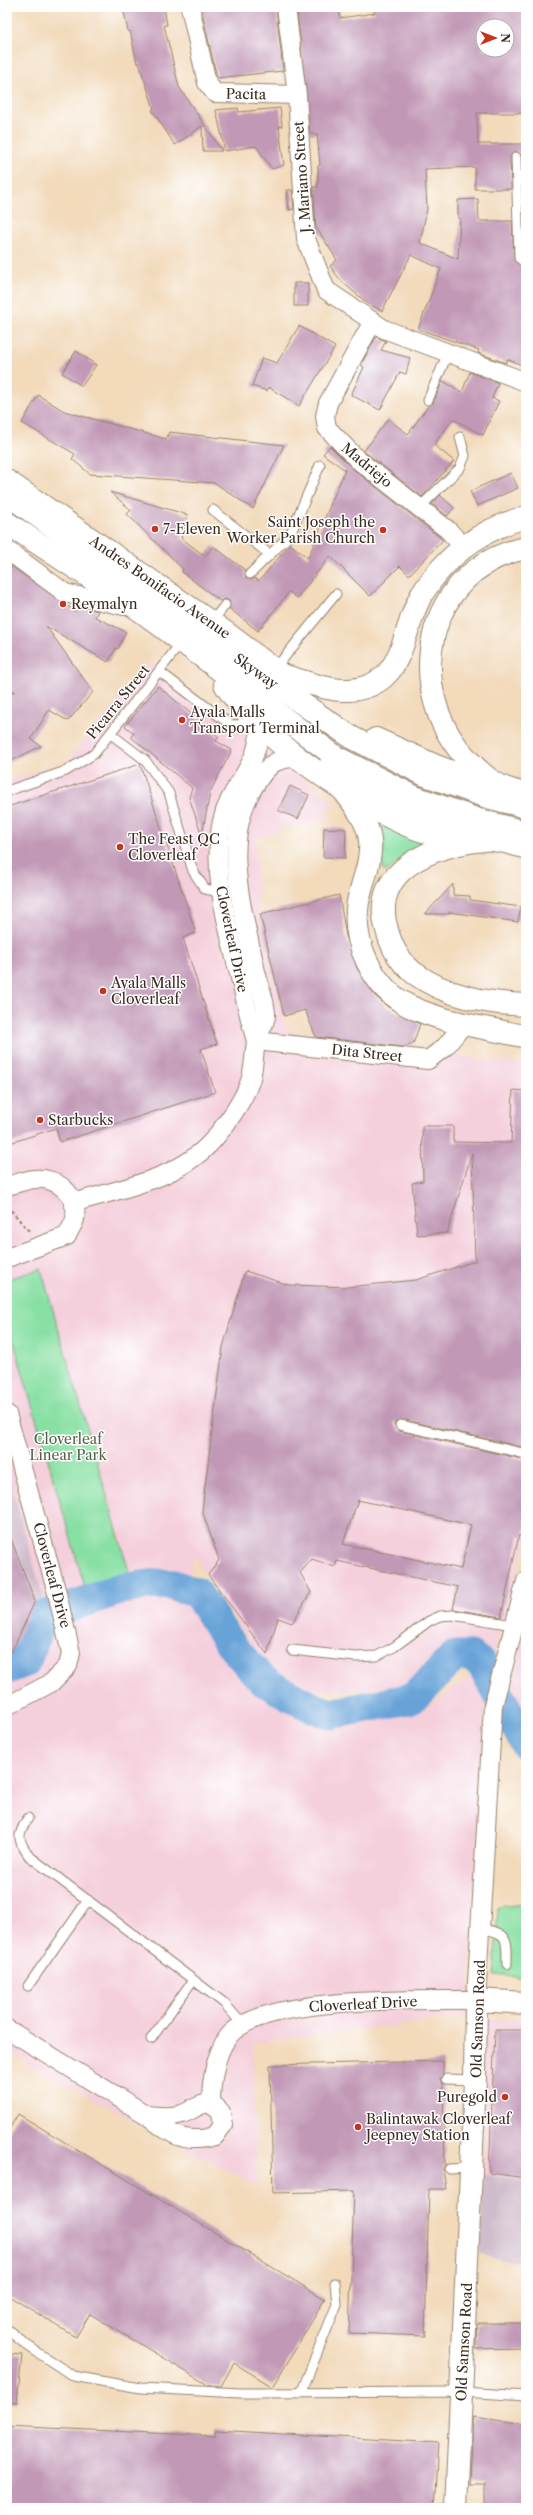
<svg xmlns="http://www.w3.org/2000/svg" width="533" height="2515" font-family="'Libre Caslon Text',serif">
  <style>
    .built { fill: #f4cfdc }
    .industrial { fill: #d0bdcc }
    .green { fill: #89e0a4; stroke: #628561 }
    .lines { fill: none; stroke-linecap: round; stroke-linejoin: round }
    .river { stroke: #68a3d8; stroke-width: 31 }
    .building { fill: #c198b6; fill-rule: evenodd }
    .lane-casing { stroke: #96826c; stroke-width: 11 }
    .street-casing { stroke: #96826c; stroke-width: 20 }
    .secondary-casing { stroke: #96826c; stroke-width: 24 }
    .primary-casing { stroke: #96826c; stroke-width: 24 }
    .highway-casing { stroke: #96826c; stroke-width: 24 }
    .path { stroke: #96826c; stroke-width: 2.5; stroke-dasharray: 3 3; stroke-linecap: butt }
    .lane { stroke: #fff; stroke-width: 9 }
    .street { stroke: #fff; stroke-width: 18 }
    .secondary { stroke: #fff; stroke-width: 22 }
    .primary { stroke: #fff; stroke-width: 22 }
    .highway { stroke: #fff; stroke-width: 22 }
    .poi-dot { fill: #c8321e; stroke: #fff; stroke-width: 1.5 }
    .labels { text-anchor: middle; dominant-baseline: central; stroke-width: 3; stroke-linejoin: round; paint-order: stroke }
    .street-label { font-size: 14px; fill: #3b2a1e; stroke: #fff }
    .poi-label { font-size: 14px; fill: #3b2a1e; stroke: #fff; text-anchor: start }
    .park-label { font-size: 14px; fill: #526146; stroke: #fff }
  </style>
  <rect width="100%" height="100%" fill="#fff"/>
  <filter id="ink" filterUnits="userSpaceOnUse"><feTurbulence type="fractalNoise" baseFrequency=".025" numOctaves="2"/><feDisplacementMap in="SourceGraphic" scale="8" xChannelSelector="R" yChannelSelector="G"/><feConvolveMatrix kernelMatrix="1 2 1 2 8 2 1 2 1" color-interpolation-filters="sRGB"/></filter>
  <filter id="wash" filterUnits="userSpaceOnUse"><feTurbulence type="fractalNoise" baseFrequency=".012" numOctaves="4" result="noise"/><feDisplacementMap in="SourceGraphic" scale="16" xChannelSelector="R" yChannelSelector="G"/><feGaussianBlur stdDeviation="0.9" result="paint"/><feColorMatrix in="noise" values="0 0 0 0 0 0 0 0 0 0 0 0 0 0 0 0 0 1.4 0 .05"/><feComposite in="paint" operator="in"/></filter>
  <g filter="url(#wash)">
    <rect width="100%" height="100%" fill="#f2dabb"/>
    <g class="built">
      <polygon points="151,661 334,801 324,821 291,827 255,839 259,913 286,1030 526,1065 526,1542 494,1653 456,1657 424,1667 410,1684 364,1690 309,1692 262,1662 193,1555 186,1594 261,1684 312,1723 350,1727 428,1707 469,1677 486,1685 467,2016 253,2043 257,2186 31,2066 7,2047 7,1681 40,1662 53,1633 7,1470 7,780 66,763"/>
      <polygon points="526,1630 526,1720 510,1690"/>
      <polygon points="484,2019 526,2020 526,2181 483,2174"/>
    </g>
    <g class="industrial">
      <polygon points="7,1470 45,1604 22,1654 7,1662"/>
      <polygon points="483,2174 526,2181 526,2264 480,2255"/>
    </g>
    <g class="green">
      <path d="M379,823L426,843L416,848L387,871H384C381,869 381,832 379,823Z"/>
      <polygon points="41,1269 130,1575 85,1588 7,1319 7,1279"/>
      <polygon points="526,1904 526,1978 494,1975 498,1907"/>
    </g>
    <g class="lines">
      <polyline class="river" points="7,1669 25,1662 44,1616 121,1589 155,1584 173,1585 197,1593 230,1644 263,1681 307,1705 330,1714 413,1698 455,1656 471,1656 482,1664 526,1745"/>
    </g>
    <g id="blocks">
      <g class="building">
        <polygon points="123,7 164,7 167,25 164,25 179,87 222,151 203,151 202,126 175,145 152,110 154,109 139,63 137,63 130,31 128,32"/>
        <polygon points="201,7 276,7 283,71 217,78"/>
        <path d="M325,7H339L340,18L375,13L373,7H526V113H477L478,144H526V190H523L522,156L516,151L510,157L511,189H475V167L425,169L427,209L420,243L458,259L460,218H458V200L478,199L479,221H512L514,260L526,269V353L522,365L507,359L506,363L478,353L479,350L418,329L441,269L411,255L382,311L367,303L341,281L330,266L337,260L316,227L313,187H318V166L320,165L317,134H310L297,11ZM483,26H507V50H483Z"/>
        <polygon points="238,108 239,112 280,108 282,126 279,127 284,165 272,169 256,146 225,151 216,110"/>
        <polygon points="287,190 292,190 294,209 289,210"/>
        <polygon points="524,222 526,222 526,256 525,255"/>
        <rect x="294" y="283" width="14" height="23"/>
        <polygon points="299,326 335,347 299,406 268,387 267,391 252,386 262,358 277,363"/>
        <polygon points="376,337 386,341 381,350 410,358 406,374 400,372 380,410 351,395 364,367 361,365"/>
        <polygon points="76,351 96,365 82,386 62,373"/>
        <polygon points="470,372 498,383 492,398 499,401 483,435 453,419 434,445 454,461 422,497 364,451 388,419 408,434 428,406 433,403 443,381 462,392"/>
        <polygon points="38,395 64,411 166,439 169,432 284,445 253,509 215,483 90,474 72,459 75,454 22,423"/>
        <polygon points="330,446 352,468 443,540 409,575 400,566 370,596 330,556 297,598 289,592 258,631 230,609 229,601 225,599 220,601 182,572 183,569 127,514 131,510 110,492 188,515 181,538 205,556 213,546 245,570 246,578 251,580 255,578 259,581 290,544 308,558 345,470 323,454"/>
        <polygon points="511,473 518,488 477,506 470,491"/>
        <polygon points="440,495 454,508 447,516 432,504"/>
        <polygon points="7,563 75,611 77,606 98,611 95,617 126,632 118,649 116,648 108,662 46,626 93,692 68,721 49,710 31,739 41,746 7,763"/>
        <polygon points="158,686 219,737 216,741 232,750 210,792 202,836 189,797 192,788 131,737 134,733 125,726"/>
        <polygon points="140,764 196,933 183,938 217,1044 201,1049 215,1092 60,1142 56,1128 7,1144 7,807"/>
        <polygon points="290,786 309,795 298,819 278,810"/>
        <polygon points="324,828 346,829 345,858 323,857"/>
        <polygon points="453,884 453,895 470,896 470,900 521,907 518,922 449,912 449,914 425,914"/>
        <polygon points="339,895 346,936 357,968 375,996 388,1007 420,1024 413,1044 403,1047 316,1037 305,1010 284,1016 260,914"/>
        <path d="M513,1090L526,1091V1448L401,1419L396,1421L394,1424L399,1431L526,1460V1525L524,1536L519,1535L501,1617L453,1609L458,1587L337,1561L335,1567L312,1559L300,1573L311,1592L292,1623L278,1618L267,1654L208,1575L219,1560L202,1510L223,1347L245,1271L289,1285L348,1287L416,1280L475,1261L472,1153L447,1233L417,1235L412,1183L423,1181L422,1126H453V1142L511,1143ZM358,1500L471,1525L461,1569L343,1544Z"/>
        <polygon points="7,1529 35,1601 7,1662"/>
        <polygon points="495,2030 526,2030 526,2178 489,2173"/>
        <polygon points="443,2061 443,2074 440,2079 443,2084 445,2165 443,2169 446,2189 429,2189 425,2336 349,2333 354,2191 273,2193 270,2065"/>
        <polygon points="18,2114 325,2299 273,2387 234,2363 221,2386 208,2385 90,2314 76,2337 7,2295 7,2133"/>
        <polygon points="477,2323 526,2323 526,2348 476,2349"/>
        <polygon points="7,2354 22,2355 17,2402 7,2402"/>
        <polygon points="473,2417 526,2424 526,2508 485,2508 485,2484 470,2484"/>
        <polygon points="7,2426 215,2436 215,2430 439,2443 435,2508 7,2508"/>
      </g>
    </g>
  </g>
  <g filter="url(#ink)">
    <use href="#blocks" fill-opacity="0" stroke="#96826c" stroke-width="1"/>
    <g class="lines">
      <defs>
        <g id="lane">
          <polyline points="516,157 519,258 526,263"/>
          <polyline points="428,400 448,353"/>
          <polyline points="420,507 460,468 465,456 460,437"/>
          <polyline points="213,510 269,554"/>
          <polyline points="250,574 290,535 320,465"/>
          <polyline points="211,623 225,605"/>
          <polyline points="274,670 336,594"/>
          <polyline points="160,672 231,725 257,724"/>
          <polyline points="111,734 145,760 169,793 193,871 205,889 220,892"/>
          <polyline points="7,791 66,771 94,754 177,648"/>
          <polyline points="400,1425 526,1454"/>
          <polyline points="292,1650 356,1657 377,1656 394,1647 429,1621 440,1616 453,1615 513,1625"/>
          <path d="M28,1818C17,1836 17,1839 29,1856L224,2003L243,2025"/>
          <path d="M481,1929C509,1932 507,1939 507,1964"/>
          <polyline points="28,1986 88,1900"/>
          <polyline points="151,2039 193,1980"/>
          <polyline points="446,2079 475,2080"/>
          <polyline points="449,2169 471,2168"/>
          <polyline points="7,2329 25,2344 73,2376 140,2388 241,2393 462,2392 526,2396"/>
          <polyline points="301,2393 337,2304 335,2283"/>
        </g>
        <g id="street">
          <polyline points="190,7 207,83 215,93 297,95"/>
          <polyline points="286,7 297,95 306,239 326,290 384,329 526,382"/>
          <polyline points="373,321 328,403 325,416 327,428 358,460 448,530 463,546"/>
          <polyline points="7,550 65,593 124,606"/>
          <path d="M256,1041C248,1015 243,988 236,962C225,916 212,869 222,821C230,785 262,764 259,724"/>
          <polyline points="256,1041 428,1060 446,1046 463,1025"/>
          <path d="M7,1186C16,1184 25,1180 34,1179C56,1176 79,1195 75,1219C74,1224 69,1230 67,1236L7,1258"/>
          <path d="M73,1203C121,1188 179,1180 214,1139C228,1122 245,1099 251,1078C254,1066 254,1053 256,1042C258,1033 265,1025 266,1016C267,1006 259,984 256,972C244,912 219,841 255,785C268,764 276,757 301,758"/>
          <polyline points="7,1414 57,1593 71,1653 68,1666 51,1683 7,1706"/>
          <path d="M7,2029L147,2115C169,2134 185,2145 215,2136L223,2125L221,2112C207,2095 197,2109 182,2114C170,2118 159,2116 147,2115"/>
          <path d="M211,2104C211,2083 215,2054 228,2037C260,1994 425,2001 476,2000L493,1706L526,1581"/>
        </g>
        <polyline id="secondary" points="456,2508 475,2080 476,2000 526,2003"/>
        <g id="primary">
          <polyline points="7,481 225,632 296,686"/>
          <path d="M225,684C253,733 369,815 423,831C435,835 448,835 460,836"/>
          <polyline points="376,739 436,766 481,783"/>
          <polyline points="331,764 386,795 486,839"/>
        </g>
        <g id="highway">
          <polyline points="7,494 253,670 351,737 425,775 484,796 526,807"/>
          <polyline points="7,523 141,611 336,757 415,797 482,821 526,832"/>
          <path d="M281,675C302,680 327,691 349,690C407,686 400,631 422,594C447,554 481,529 526,517"/>
          <path d="M341,787C352,802 368,820 370,840C372,861 362,882 358,902C351,942 373,988 409,1006C446,1024 487,1027 526,1037"/>
          <path d="M523,793C499,789 487,779 470,762C400,692 424,568 526,548"/>
          <path d="M526,847C513,845 497,838 484,840C436,845 368,868 387,930C392,948 399,961 414,973C447,997 486,1003 526,1005"/>
        </g>
      </defs>
      <use href="#lane" class="lane-casing"/>
      <use href="#street" class="street-casing"/>
      <use href="#secondary" class="secondary-casing"/>
      <use href="#primary" class="primary-casing"/>
      <use href="#highway" class="highway-casing"/>
      <g class="path">
        <polyline points="7,687 14,692"/>
        <polyline points="7,1206 30,1232"/>
      </g>
      <use href="#lane" class="lane"/>
      <use href="#street" class="street"/>
      <use href="#secondary" class="secondary"/>
      <use href="#primary" class="primary"/>
      <use href="#highway" class="highway"/>
    </g>
  </g>
  <g class="poi-dot">
    <circle cx="155" cy="529" r="4"/>
    <circle cx="383" cy="530" r="4"/>
    <circle cx="63" cy="604" r="4"/>
    <circle cx="182" cy="720" r="4"/>
    <circle cx="120" cy="847" r="4"/>
    <circle cx="103" cy="991" r="4"/>
    <circle cx="40" cy="1120" r="4"/>
    <circle cx="505" cy="2097" r="4"/>
    <circle cx="358" cy="2127" r="4"/>
  </g>
  <g class="labels">
    <g class="street-label">
      <text transform="translate(246 94) rotate(1)">Pacita</text>
      <text transform="translate(302 177) rotate(-94)">J. Mariano Street</text>
      <text transform="translate(367 465) rotate(40)">Madriejo</text>
      <text transform="translate(160 587) rotate(35)">Andres Bonifacio Avenue</text>
      <text transform="translate(256 671) rotate(35)">Skyway</text>
      <text transform="translate(118 702) rotate(-51)">Picarra Street</text>
      <text transform="translate(232 939) rotate(78)">Cloverleaf Drive</text>
      <text transform="translate(367 1053) rotate(6)">Dita Street</text>
      <text transform="translate(52 1575) rotate(75)">Cloverleaf Drive</text>
      <text transform="translate(363 2004) rotate(-3)">Cloverleaf Drive</text>
      <text transform="translate(478 2019) rotate(-88)">Old Samson Road</text>
      <text transform="translate(464 2342) rotate(-87)">Old Samson Road</text>
    </g>
    <g class="poi-label">
      <text x="375" y="522" text-anchor="end">Saint Joseph the<tspan x="375" dy="16">Worker Parish Church</tspan></text>
      <text x="163" y="529">7-Eleven</text>
      <text x="71" y="604">Reymalyn</text>
      <text x="190" y="712">Ayala Malls<tspan x="190" dy="16">Transport Terminal</tspan></text>
      <text x="128" y="839">The Feast QC<tspan x="128" dy="16">Cloverleaf</tspan></text>
      <text x="111" y="983">Ayala Malls<tspan x="111" dy="16">Cloverleaf</tspan></text>
      <text x="48" y="1120">Starbucks</text>
      <text x="497" y="2097" text-anchor="end">Puregold</text>
      <text x="366" y="2119">Balintawak Cloverleaf<tspan x="366" dy="16">Jeepney Station</tspan></text>
    </g>
    <g class="park-label">
      <text x="68" y="1439">Cloverleaf<tspan x="68" dy="16">Linear Park</tspan></text>
    </g>
  </g>
  <rect width="533" height="2515" fill="none" stroke="#fff" stroke-width="24"/>
  <g transform="translate(495 38) rotate(90)"><circle r="19" fill="#ffffff" stroke="#b1aaa5"/>
  <path d="M0-3L7 15L0 10L-7 15Z" fill="#c8321e"/>
  <text y="-6" font-size="11" font-weight="bold" text-anchor="middle" fill="#3b2a1e">N</text>
  </g>
</svg>
